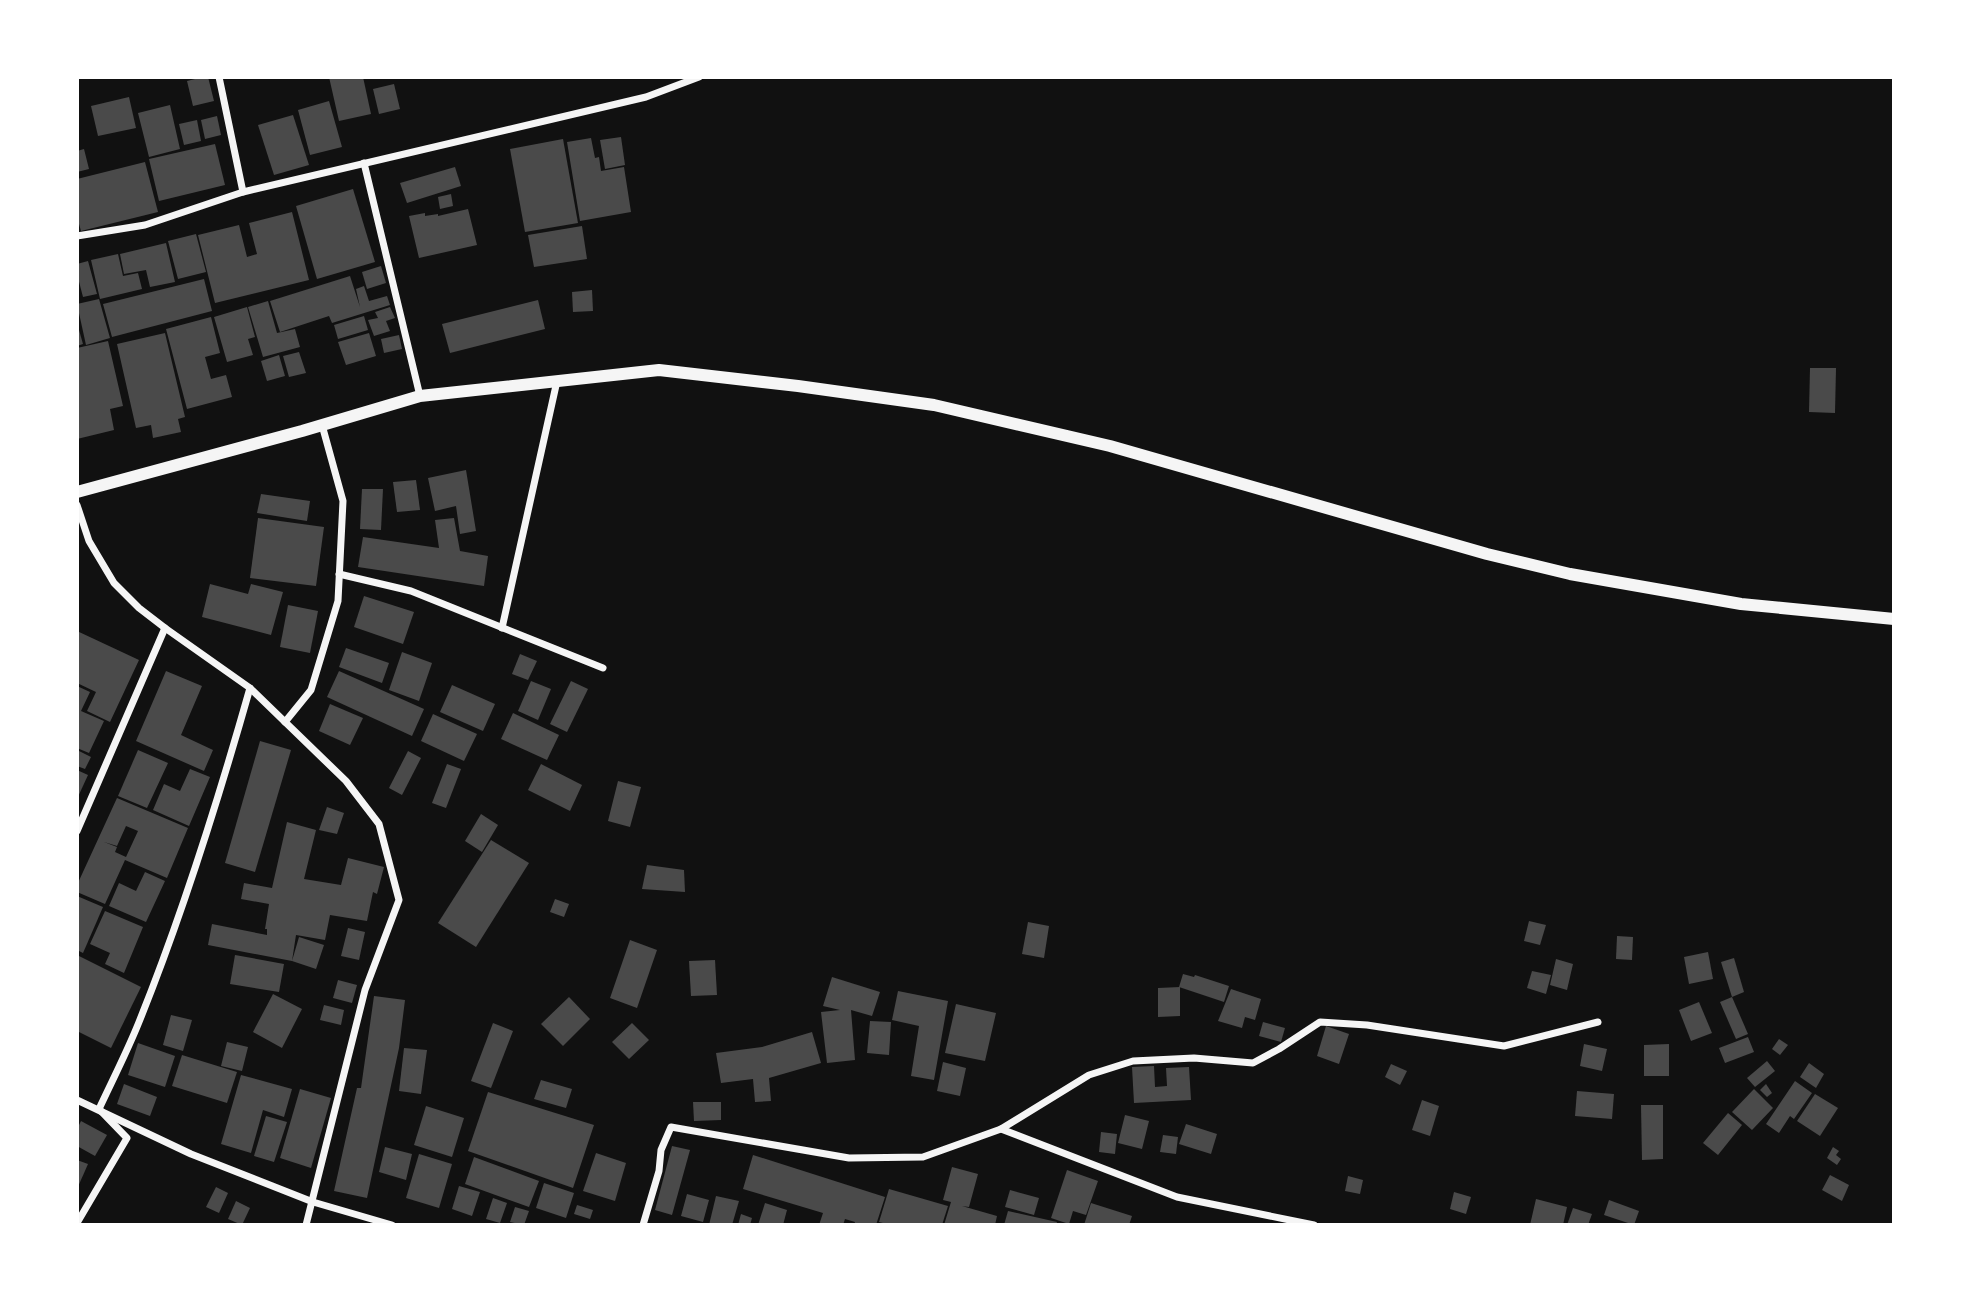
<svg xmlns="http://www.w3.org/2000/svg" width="1971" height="1302" font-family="Poppins,sans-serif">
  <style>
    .building { fill: #4a4a4a; fill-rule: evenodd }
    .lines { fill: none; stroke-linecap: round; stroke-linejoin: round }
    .minor { stroke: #f5f5f5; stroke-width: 7 }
    .tertiary { stroke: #f5f5f5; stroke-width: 12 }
  </style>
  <rect width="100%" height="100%" fill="#111"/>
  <g class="building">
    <polygon points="203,77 208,77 214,101 193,106 187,81"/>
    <polygon points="329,77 363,77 371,114 339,121"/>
    <polygon points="394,84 400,109 379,114 373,89"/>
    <polygon points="129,97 136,128 98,136 91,106"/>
    <polygon points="329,101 342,147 310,155 298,110"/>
    <polygon points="170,105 180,149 149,157 138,113"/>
    <polygon points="293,115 309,165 274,175 258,125"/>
    <polygon points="217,116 221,135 205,139 201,120"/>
    <polygon points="197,120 201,141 184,145 179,124"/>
    <polygon points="621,137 625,165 605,169 600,140"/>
    <polygon points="591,138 595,158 599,157 601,171 624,167 631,212 580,221 567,142"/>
    <polygon points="563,139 578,223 525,232 510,149"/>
    <polygon points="215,144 225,185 159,201 149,159"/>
    <polygon points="84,149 89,169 77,172 77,151"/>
    <polygon points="145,162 158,212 81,231 77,217 77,179"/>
    <polygon points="455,167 461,186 407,203 400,183"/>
    <polygon points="353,189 375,262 317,279 296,206"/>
    <polygon points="451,194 453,206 440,209 438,197"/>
    <polygon points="468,209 477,245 419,258 409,216 425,213 425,216 438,214 438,216"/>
    <polygon points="292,212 309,280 215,303 198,235 239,225 247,257 257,254 249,223"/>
    <polygon points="582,226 587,259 534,267 528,235"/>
    <polygon points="196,234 206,272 178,279 168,241"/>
    <polygon points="166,243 175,282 150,287 146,270 124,274 120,254"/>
    <polygon points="118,254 123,276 138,273 142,289 100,299 91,260"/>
    <polygon points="88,261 97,294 83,297 77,274 77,264"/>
    <polygon points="381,266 386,283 367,289 362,272"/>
    <polygon points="350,276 360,307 356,289 364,286 369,301 387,296 390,305 332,323 329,316 280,332 270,301"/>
    <polygon points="204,279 212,311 112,337 103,304"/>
    <polygon points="592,290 593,311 573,312 572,292"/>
    <polygon points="99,299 110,338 86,345 77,304"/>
    <polygon points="538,300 545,329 450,353 442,324"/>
    <polygon points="268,301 277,333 295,329 300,347 263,357 248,307"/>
    <polygon points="247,307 255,337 248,339 253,355 227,362 214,317"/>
    <polygon points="390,307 395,318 386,321 390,331 374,336 368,320 378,318 375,312"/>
    <polygon points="364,316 368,330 338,339 334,325"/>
    <polygon points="211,317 220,353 205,357 211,379 226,375 232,397 187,409 166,329"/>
    <polygon points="77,323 83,344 77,346"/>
    <polygon points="165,333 185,417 178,419 181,432 153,438 151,425 136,428 117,344"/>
    <polygon points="369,333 376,356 346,365 338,342"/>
    <polygon points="399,335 402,349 384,353 381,339"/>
    <polygon points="108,341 123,406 110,409 114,430 77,439 77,348"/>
    <polygon points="299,352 306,373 289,377 283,356"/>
    <polygon points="279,355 285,376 267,381 261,361"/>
    <polygon points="1810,368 1836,368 1835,413 1809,412"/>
    <polygon points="466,470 476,531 460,534 456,506 435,511 428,478"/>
    <polygon points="416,480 420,510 397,512 393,482"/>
    <polygon points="362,489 383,489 381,530 360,529"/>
    <polygon points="261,494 310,501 307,521 257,513"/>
    <polygon points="258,518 324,527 316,586 250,578"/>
    <polygon points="454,518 460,551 488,556 484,586 358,567 363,537 439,548 435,520"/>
    <polygon points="210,584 248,594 251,584 283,592 271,635 202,617"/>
    <polygon points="364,596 414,612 403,644 354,627"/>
    <polygon points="288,605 318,611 310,653 280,647"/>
    <polygon points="77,631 139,660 110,722 87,711 96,692 77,683"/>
    <polygon points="346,648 389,663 382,683 339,667"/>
    <polygon points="402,652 432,663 419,701 389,690"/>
    <polygon points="520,654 537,661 528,680 512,674"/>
    <polygon points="166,671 202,686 181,735 213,750 204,771 136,741"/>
    <polygon points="339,671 424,709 412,736 327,697"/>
    <polygon points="531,681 551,689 538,720 518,711"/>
    <polygon points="571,681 588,689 567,732 550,724"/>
    <polygon points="452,685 495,704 483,731 440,712"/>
    <polygon points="77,686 90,692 81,711 104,721 89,753 77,748"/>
    <polygon points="330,704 363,718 350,745 319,731"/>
    <polygon points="513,713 559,735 547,760 501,739"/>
    <polygon points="433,714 477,734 464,761 421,741"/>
    <polygon points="260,741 291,750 255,872 225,863"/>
    <polygon points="77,750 91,757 85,769 77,766"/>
    <polygon points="138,750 168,763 147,808 118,796"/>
    <polygon points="408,751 421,758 402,795 389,788"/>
    <polygon points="447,764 461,769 446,808 432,803"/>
    <polygon points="541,764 582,785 570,811 528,790"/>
    <polygon points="190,769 210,777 189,826 153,810 164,784 180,791"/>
    <polygon points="77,770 88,775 77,799"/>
    <polygon points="618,781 641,787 630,827 608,821"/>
    <path d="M117,798L188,828L167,878L125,860L105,904L77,892V885ZM126,826L138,831L126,857L115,852L117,847L104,842L117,846Z"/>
    <polygon points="327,807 344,813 337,834 319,830"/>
    <polygon points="481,814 498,825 482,852 465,841"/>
    <polygon points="287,822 316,830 304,879 341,885 348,858 384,867 377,894 373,892 367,921 330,915 325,940 296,935 292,961 299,937 324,945 316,969 292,961 208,945 212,924 267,935 267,929 265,929 269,904 241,899 244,883 272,888"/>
    <polygon points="491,840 529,863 476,947 438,923"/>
    <polygon points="647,865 684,870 685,892 642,889"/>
    <polygon points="145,872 165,881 146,922 109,906 119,883 136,891"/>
    <polygon points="77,896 103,907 83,953 77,950"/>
    <polygon points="555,899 569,904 564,917 550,912"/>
    <polygon points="105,911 143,927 124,973 105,964 110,953 90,944"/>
    <polygon points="1529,921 1546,925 1540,945 1524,941"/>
    <polygon points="1028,922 1049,926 1044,958 1022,954"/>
    <polygon points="348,928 365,932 359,960 341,956"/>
    <polygon points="1617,936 1633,937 1632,960 1616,959"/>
    <polygon points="630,940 657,950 637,1008 610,998"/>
    <polygon points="1708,952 1713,979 1689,984 1684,957"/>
    <polygon points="77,955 141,987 111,1048 77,1031"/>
    <polygon points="235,955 284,964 279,992 230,984"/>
    <polygon points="1734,958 1744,992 1732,997 1721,962"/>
    <polygon points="1556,959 1573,964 1567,990 1550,985"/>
    <polygon points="715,960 717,995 691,996 689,961"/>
    <polygon points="1532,971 1551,975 1546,994 1527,988"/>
    <polygon points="1183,974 1194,977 1195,975 1229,986 1224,1002 1179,987"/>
    <polygon points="832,977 880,992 872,1016 851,1010 855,1060 827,1063 821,1012 840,1010 823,1006"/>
    <polygon points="338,980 357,985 352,1003 333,998"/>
    <polygon points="1180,987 1180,1016 1158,1017 1158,988"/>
    <polygon points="1231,989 1261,999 1255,1020 1245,1017 1242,1028 1218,1021"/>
    <polygon points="898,991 948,1001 934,1080 911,1076 919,1026 892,1020"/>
    <polygon points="273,994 302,1009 282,1048 253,1032"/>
    <polygon points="374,996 405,1000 399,1048 367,1198 334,1191 357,1088 361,1088"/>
    <polygon points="569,997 590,1019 563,1046 541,1024"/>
    <polygon points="1732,997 1748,1034 1736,1039 1720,1002"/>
    <polygon points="1699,1002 1712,1033 1691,1041 1679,1010"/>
    <polygon points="956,1004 996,1013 985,1061 945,1053"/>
    <polygon points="324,1005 344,1010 341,1025 320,1020"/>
    <polygon points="171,1015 192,1020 183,1051 163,1045"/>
    <polygon points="870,1021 891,1022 889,1055 867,1053"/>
    <polygon points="1263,1022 1285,1028 1281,1042 1259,1036"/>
    <polygon points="493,1023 513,1031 491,1088 471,1081"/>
    <polygon points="632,1023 649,1040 629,1059 612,1042"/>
    <polygon points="1326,1026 1349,1034 1339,1064 1317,1056"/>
    <polygon points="812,1032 821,1063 769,1078 771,1101 755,1102 753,1079 721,1083 716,1053 762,1047"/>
    <polygon points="1748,1037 1754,1052 1725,1063 1719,1048"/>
    <polygon points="1779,1039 1788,1045 1780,1055 1772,1049"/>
    <polygon points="227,1042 248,1047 242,1071 221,1066"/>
    <polygon points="138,1043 175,1056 165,1087 128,1075"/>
    <polygon points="1584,1044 1607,1049 1602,1071 1580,1066"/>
    <polygon points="1669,1044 1669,1076 1644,1076 1644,1045"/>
    <polygon points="404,1048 427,1050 421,1094 399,1091"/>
    <polygon points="182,1055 237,1072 227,1103 172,1086"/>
    <polygon points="1767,1061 1775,1071 1755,1087 1747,1078"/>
    <polygon points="943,1062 966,1068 960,1096 937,1091"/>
    <polygon points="1809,1063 1824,1074 1816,1088 1800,1077"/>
    <polygon points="1391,1064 1407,1071 1400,1085 1385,1077"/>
    <polygon points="1154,1066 1155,1087 1167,1086 1166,1068 1189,1067 1191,1100 1134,1103 1132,1067"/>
    <polygon points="241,1075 292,1089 284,1117 263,1110 251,1153 221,1144"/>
    <polygon points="541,1080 572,1089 566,1108 534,1099"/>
    <polygon points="1795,1081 1812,1093 1794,1119 1790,1116 1779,1133 1766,1124"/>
    <polygon points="124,1084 157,1097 150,1116 117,1104"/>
    <polygon points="1766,1084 1772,1093 1767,1097 1760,1090"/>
    <polygon points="300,1089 331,1098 311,1168 280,1158"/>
    <polygon points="1754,1089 1773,1108 1752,1130 1732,1112"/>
    <polygon points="1577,1091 1614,1094 1612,1119 1575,1116"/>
    <polygon points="488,1092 594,1125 573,1188 468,1151"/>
    <polygon points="1815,1094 1838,1108 1820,1136 1797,1121"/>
    <polygon points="1422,1100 1439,1106 1430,1136 1412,1130"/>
    <polygon points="693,1102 721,1102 721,1120 694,1121"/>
    <polygon points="1641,1105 1663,1105 1663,1159 1642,1160"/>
    <polygon points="426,1106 464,1118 452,1157 414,1145"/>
    <polygon points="1728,1113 1742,1125 1718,1155 1703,1143"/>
    <polygon points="1125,1115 1149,1121 1142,1149 1118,1143"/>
    <polygon points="266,1116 287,1122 274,1162 254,1156"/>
    <polygon points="81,1121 107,1135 95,1156 77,1146 77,1129"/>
    <polygon points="1186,1124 1217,1134 1211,1154 1179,1144"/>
    <polygon points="1101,1132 1117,1134 1115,1154 1099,1152"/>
    <polygon points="1163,1135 1178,1137 1176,1154 1160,1152"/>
    <polygon points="672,1146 690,1150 672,1215 655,1210"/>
    <polygon points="385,1147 412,1154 406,1180 379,1172"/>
    <polygon points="1833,1147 1839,1151 1836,1155 1841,1159 1837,1165 1827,1158"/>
    <polygon points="596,1153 626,1163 615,1201 583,1191"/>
    <polygon points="419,1154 452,1164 439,1208 406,1198"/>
    <polygon points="753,1155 885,1197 876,1225 854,1225 855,1222 845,1219 843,1225 819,1225 823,1213 743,1189"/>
    <polygon points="474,1157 539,1181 529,1207 465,1184"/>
    <polygon points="77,1160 88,1164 77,1189"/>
    <polygon points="952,1167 978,1174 969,1207 962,1206 997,1216 995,1225 944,1225 951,1202 943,1200"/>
    <polygon points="1067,1170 1098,1181 1086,1215 1073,1211 1069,1224 1051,1218"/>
    <polygon points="1830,1175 1849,1185 1842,1201 1822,1190"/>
    <polygon points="1348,1176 1363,1180 1360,1194 1345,1191"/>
    <polygon points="544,1183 574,1193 566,1218 536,1208"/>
    <polygon points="459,1186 480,1192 472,1216 452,1209"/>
    <polygon points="216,1187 228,1193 219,1213 206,1207"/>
    <polygon points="889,1189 948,1206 942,1225 891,1225 879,1222"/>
    <polygon points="1010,1190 1039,1198 1034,1215 1005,1207"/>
    <polygon points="1454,1192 1471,1197 1466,1214 1450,1209"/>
    <polygon points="687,1194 709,1200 703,1222 681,1216"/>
    <polygon points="716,1196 739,1201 732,1225 709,1225"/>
    <polygon points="493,1198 507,1203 500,1223 486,1219"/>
    <polygon points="1536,1199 1567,1207 1563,1225 1530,1225"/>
    <polygon points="1609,1200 1639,1211 1634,1225 1604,1215"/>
    <polygon points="236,1201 250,1208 242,1225 228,1219"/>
    <polygon points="765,1203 787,1210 783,1225 758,1225"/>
    <polygon points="1091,1203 1132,1216 1129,1225 1084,1225"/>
    <polygon points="577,1205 593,1210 590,1219 574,1214"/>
    <polygon points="515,1207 529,1211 524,1225 510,1222"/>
    <polygon points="1573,1208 1592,1214 1588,1225 1567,1225"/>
    <polygon points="1008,1211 1057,1222 1056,1225 1004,1225"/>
    <polygon points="741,1214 752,1218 750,1225 738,1225"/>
  </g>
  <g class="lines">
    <g class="minor">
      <polyline points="219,77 243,192 646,97 699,77"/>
      <polyline points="364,163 420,396"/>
      <polyline points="77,236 145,225 243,192"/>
      <polyline points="77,505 89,541 114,583 139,608 165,628 250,688 346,781 379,824 399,900 365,990 306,1225"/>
      <polyline points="339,574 411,591 603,668"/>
      <polyline points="502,628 557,381"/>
      <polyline points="285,722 311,690 338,601 343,501 322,425"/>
      <polyline points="77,831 165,628"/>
      <polyline points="77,1100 191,1154 313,1202 392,1225"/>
      <polyline points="1001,1129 1177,1197 1314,1225"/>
      <path d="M77,1223L127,1138L99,1109C112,1081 127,1052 139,1022C183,913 218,801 250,688"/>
      <polyline points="643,1225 659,1171 661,1150 671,1127 849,1158 923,1157 1001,1129 1089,1075 1133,1061 1194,1058 1253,1063 1279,1049 1320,1022 1367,1025 1504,1046 1598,1022"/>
    </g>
    <polyline class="tertiary" points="77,492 302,431 420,396 659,370 798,386 934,405 1110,446 1487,554 1570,574 1741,604 1894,619"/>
  </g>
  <rect width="1971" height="1302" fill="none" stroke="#ffffff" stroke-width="158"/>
</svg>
